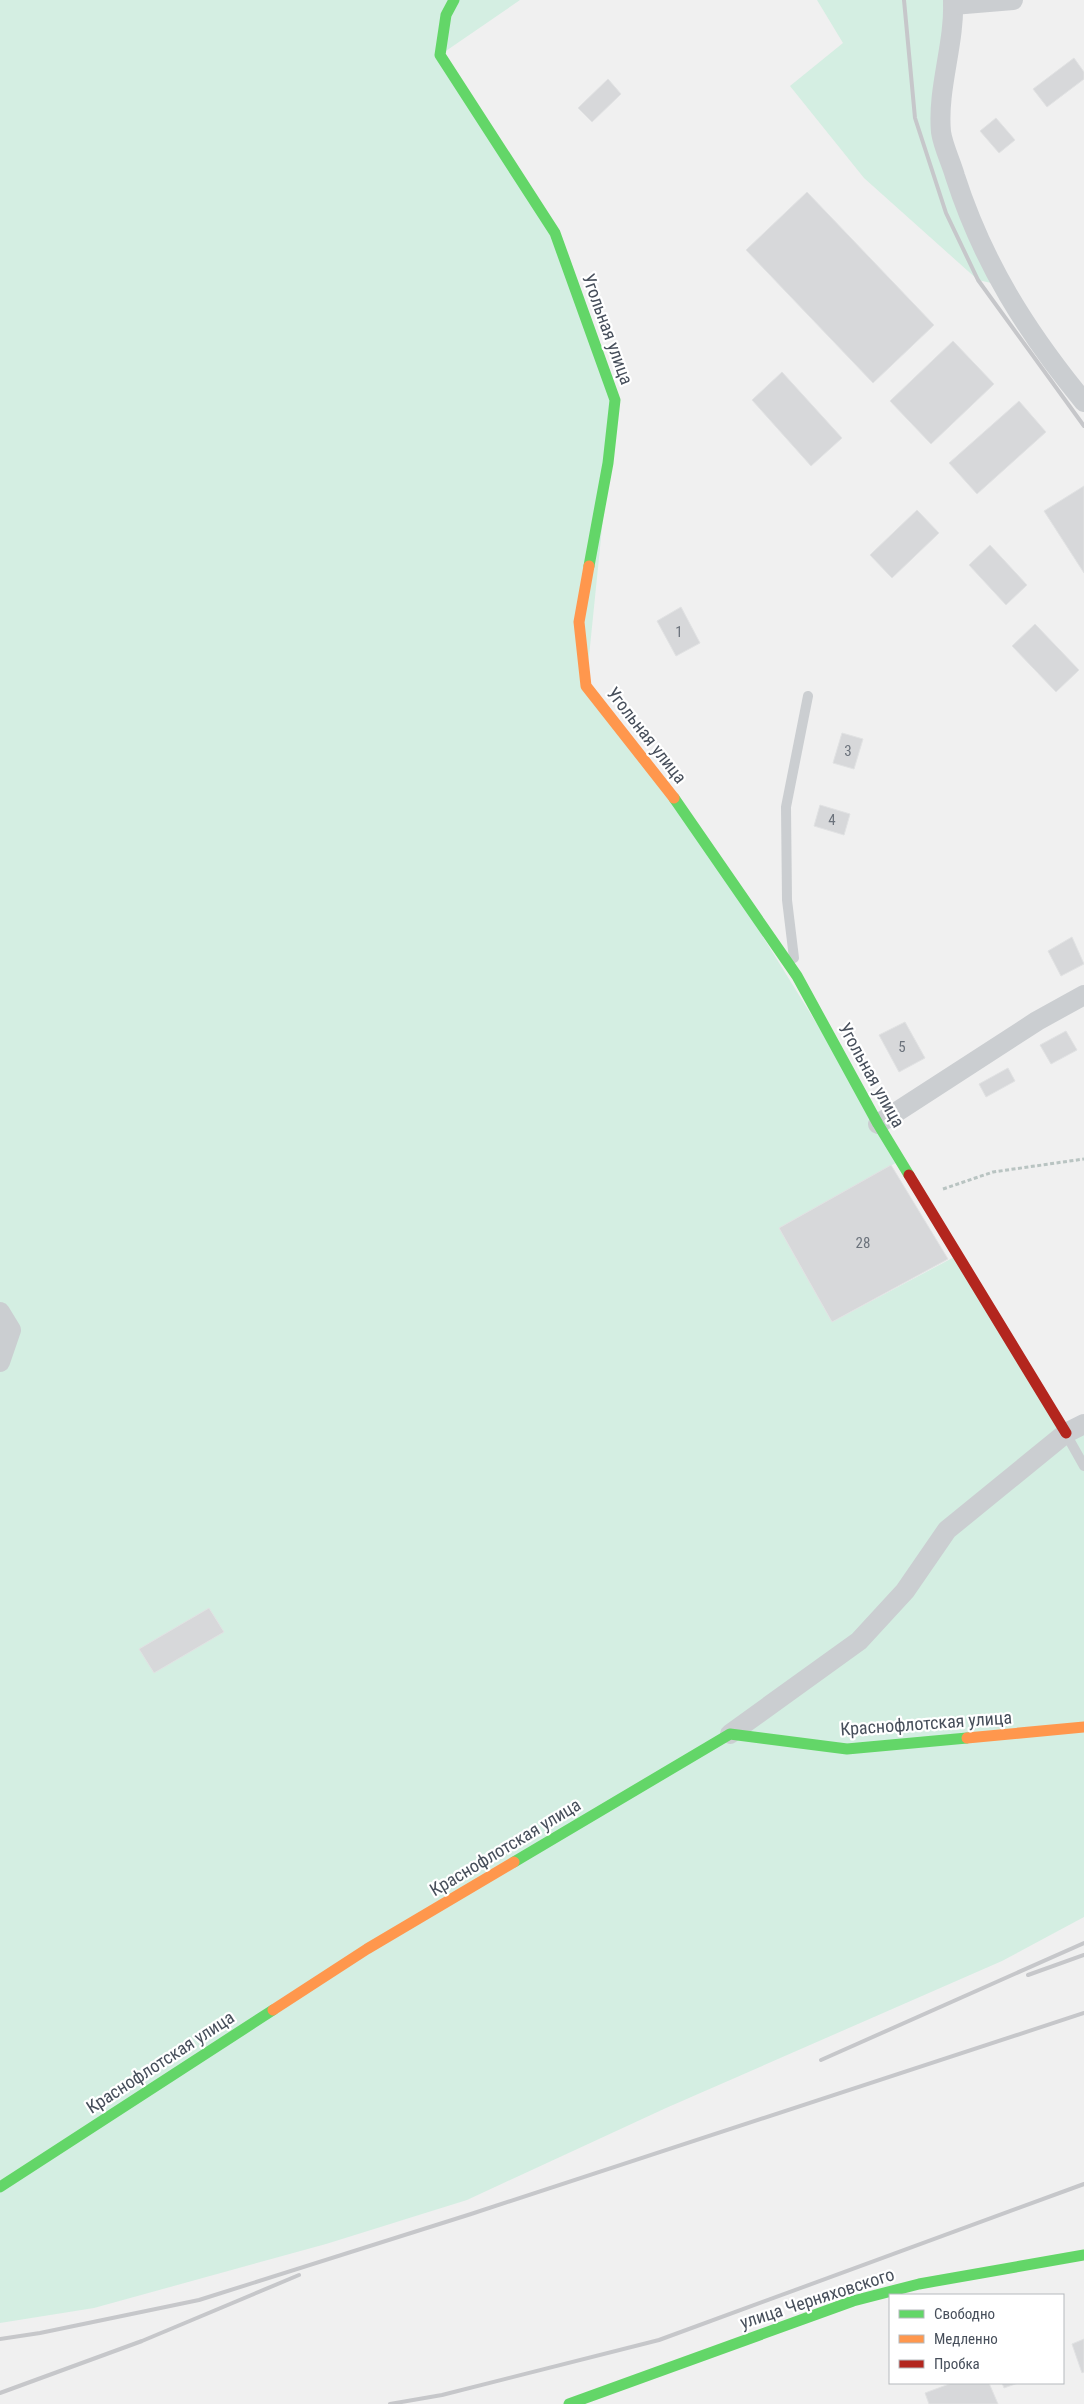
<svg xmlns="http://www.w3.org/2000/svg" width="1084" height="2404" font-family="'Roboto Condensed',sans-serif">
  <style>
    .green { fill: #d4eee2 }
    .building { fill: #d7d8da; stroke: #e1e2e3 }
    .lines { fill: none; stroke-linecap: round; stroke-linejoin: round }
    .path { stroke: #b9c4c2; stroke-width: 3; stroke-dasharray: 4 2.5; stroke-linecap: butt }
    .lane { stroke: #cbced1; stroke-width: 10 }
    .street { stroke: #cbced1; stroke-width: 20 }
    .fast { stroke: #63d668; stroke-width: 11 }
    .slow { stroke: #ff974d; stroke-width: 11 }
    .jam { stroke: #b3261e; stroke-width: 11 }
    .rail { stroke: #c6c7ca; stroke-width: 4 }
    .labels { text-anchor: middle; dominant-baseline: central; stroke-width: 4.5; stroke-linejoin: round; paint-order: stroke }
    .number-label { font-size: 15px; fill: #6c737c }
    .street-label { font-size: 18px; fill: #474f5b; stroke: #fff }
  </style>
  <rect width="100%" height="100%" fill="#f0f0f0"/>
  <g class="green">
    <polygon points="0,0 520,0 440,55 555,233 615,400 586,686 687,814 901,1160 779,1228 832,1322 958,1255 1065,1433 1084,1424 1084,1917 1002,1961 666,2108 467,2200 326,2244 94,2308 0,2323"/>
    <polygon points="817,0 1013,0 954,5 941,133 1000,285 978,280 864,178 790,86 843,43"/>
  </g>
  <g class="building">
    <polygon points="1074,58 1084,72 1084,79 1047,107 1033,89"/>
    <polygon points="608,79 621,94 592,122 578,108"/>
    <polygon points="996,118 1015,140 999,153 980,131"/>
    <polygon points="807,192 934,325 873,383 746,250"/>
    <polygon points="953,341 994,384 931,444 890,401"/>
    <polygon points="782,372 842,438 811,466 752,400"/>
    <polygon points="1019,401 1046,432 977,494 949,463"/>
    <polygon points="1084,486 1084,573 1044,511"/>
    <polygon points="917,510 939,533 892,578 870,555"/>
    <polygon points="990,545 1027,585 1006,605 969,565"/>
    <polygon points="681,607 700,643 676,656 657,621"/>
    <polygon points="1035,624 1079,670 1056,692 1012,646"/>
    <polygon points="842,733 863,739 854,769 833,763"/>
    <polygon points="820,805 850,814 844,835 814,826"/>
    <polygon points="1072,937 1084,964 1061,976 1048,951"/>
    <polygon points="905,1022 925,1058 899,1072 879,1035"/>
    <polygon points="1066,1031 1077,1050 1051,1064 1040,1045"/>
    <polygon points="1008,1068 1015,1081 986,1097 979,1084"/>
    <polygon points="891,1165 948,1259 832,1322 779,1228"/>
    <polygon points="209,1608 224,1632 154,1673 139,1649"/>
    <polygon points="1084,2339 1084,2372 1082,2373 1072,2344"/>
    <polygon points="952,2383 989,2383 998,2404 929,2404 925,2393"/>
    <polygon points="1002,2383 1018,2383 1004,2388"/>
  </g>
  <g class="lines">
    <polyline class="path" points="943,1189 993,1172 1084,1159"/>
    <g class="lane">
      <polyline points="794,958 787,900 786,807 808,696"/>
      <polyline points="1066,1434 1084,1466"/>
    </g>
    <g class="street">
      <path d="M953,0C955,44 937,88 941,132C943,146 951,162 955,176C983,263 1026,331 1084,402"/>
      <polyline points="953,5 1013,0"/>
      <polyline points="878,1124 1037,1021 1084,995"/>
      <polyline points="0,1312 11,1330 0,1362"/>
      <polyline points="730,1734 859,1641 905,1591 947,1530 1066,1433 1084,1424"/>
    </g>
    <g class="fast">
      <polyline points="454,0 446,15 440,55 555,233 615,400 608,463 589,566"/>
      <polyline points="674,798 797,976 878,1124 909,1175"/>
      <polyline points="514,1862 730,1734 847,1749 967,1738"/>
      <polyline points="0,2187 273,2010"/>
      <polyline points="569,2404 853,2301 919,2284 1084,2255"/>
    </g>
    <g class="slow">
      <polyline points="589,566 579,622 586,686 674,798"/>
      <polyline points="967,1738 1084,1727"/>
      <polyline points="273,2010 367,1949 514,1862"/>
    </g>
    <polyline class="jam" points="909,1175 1066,1433"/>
    <g class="rail">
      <polyline points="904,0 915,118 946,213 978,280 1084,426"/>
      <polyline points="1028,1975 1084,1955"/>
      <polyline points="821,2060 1084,1943"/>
      <polyline points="0,2339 40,2333 199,2300 471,2214 1084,2013"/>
      <polyline points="0,2393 142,2341 299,2275"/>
      <polyline points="390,2404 442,2395 659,2340 1084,2184"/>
    </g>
  </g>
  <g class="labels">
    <g class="number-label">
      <text x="679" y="632">1</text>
      <text x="848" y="751">3</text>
      <text x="832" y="820">4</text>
      <text x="902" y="1047">5</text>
      <text x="863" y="1243">28</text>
    </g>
    <g class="street-label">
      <text transform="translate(608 329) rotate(70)">Угольная улица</text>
      <text transform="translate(647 735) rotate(52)">Угольная улица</text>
      <text transform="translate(872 1075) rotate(61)">Угольная улица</text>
      <text transform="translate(926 1723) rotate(-4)">Краснофлотская улица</text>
      <text transform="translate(505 1847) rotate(-31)">Краснофлотская улица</text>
      <text transform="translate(160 2062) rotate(-33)">Краснофлотская улица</text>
      <text transform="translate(817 2298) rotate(-18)">улица Черняховского</text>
    </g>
  </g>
  <rect x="889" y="2294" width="175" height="90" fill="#ffffff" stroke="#b5b9bd"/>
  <rect x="899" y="2310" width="25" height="8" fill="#63d668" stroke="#b5b9bd"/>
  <text x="934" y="2319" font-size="15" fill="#474f5b">Свободно</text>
  <rect x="899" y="2335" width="25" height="8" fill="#ff974d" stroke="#b5b9bd"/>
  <text x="934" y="2344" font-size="15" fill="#474f5b">Медленно</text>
  <rect x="899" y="2360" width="25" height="8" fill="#b3261e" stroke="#b5b9bd"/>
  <text x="934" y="2369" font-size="15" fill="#474f5b">Пробка</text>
</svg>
